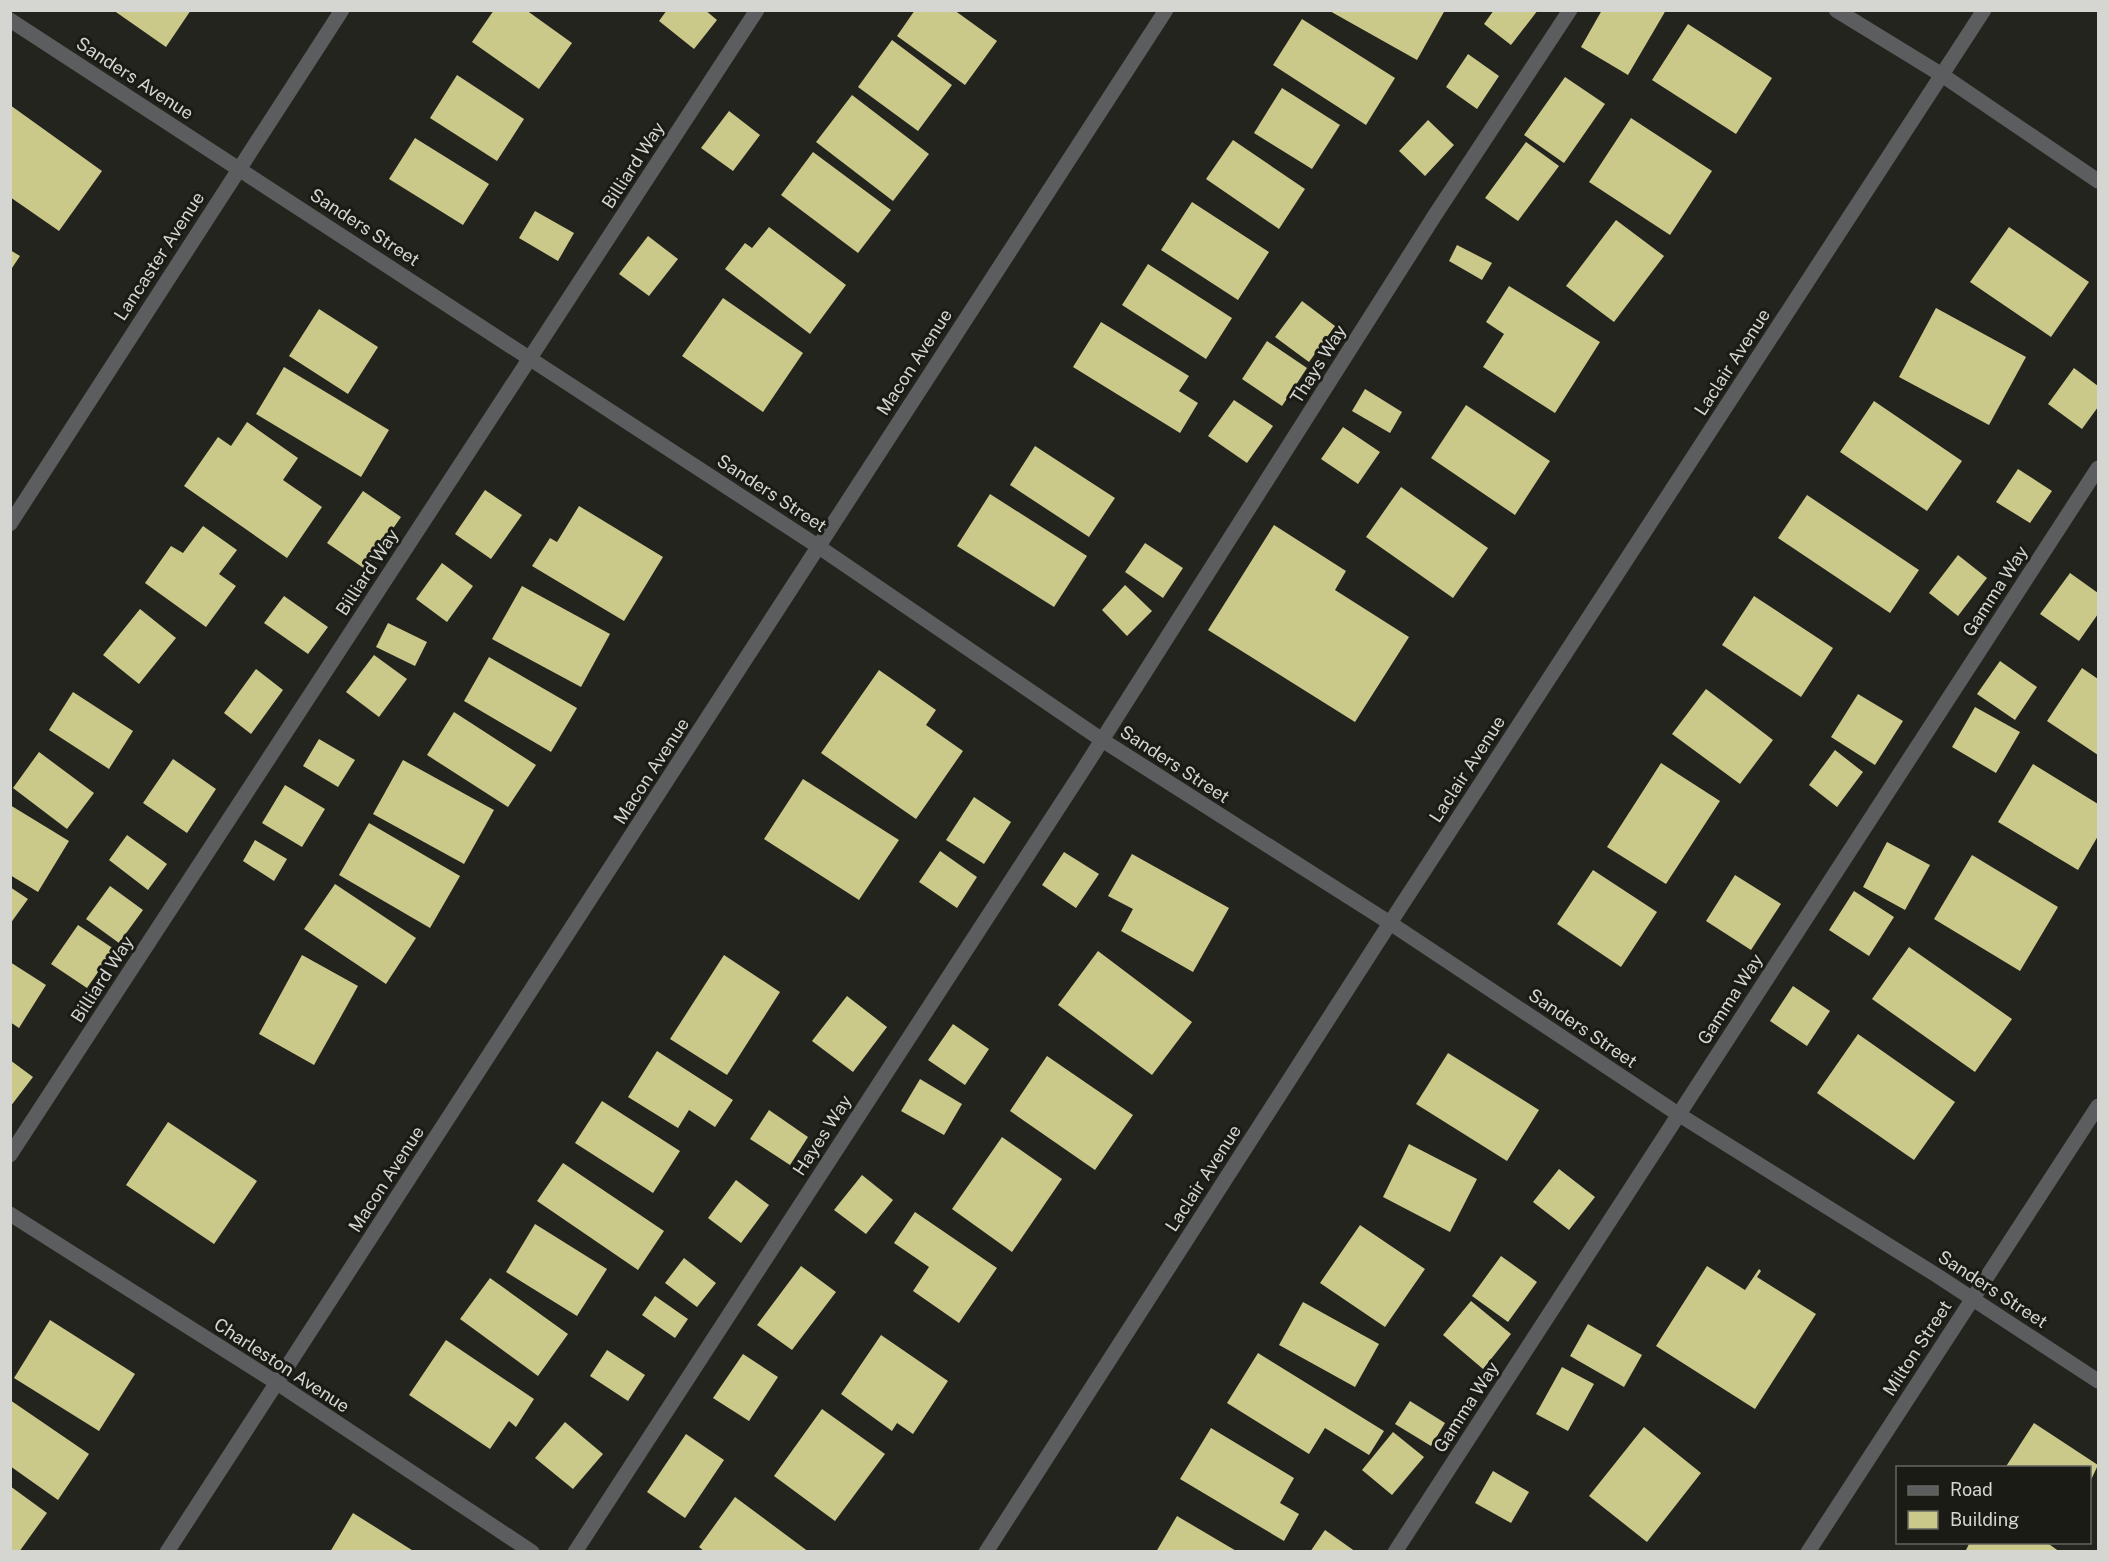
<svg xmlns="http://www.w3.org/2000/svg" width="2109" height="1562" font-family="'Public Sans',sans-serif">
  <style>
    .building { fill: #cbc98a }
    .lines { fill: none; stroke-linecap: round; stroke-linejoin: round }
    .minor { stroke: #5b5d5e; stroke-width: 15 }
    .labels { text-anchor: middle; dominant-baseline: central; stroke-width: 6; stroke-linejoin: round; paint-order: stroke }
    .street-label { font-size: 18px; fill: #d5d5d2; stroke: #1b1b16 }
  </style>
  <rect width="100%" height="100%" fill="#24241f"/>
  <g class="building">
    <polygon points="113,10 191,10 166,47"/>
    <polygon points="494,10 526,10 572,43 539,89 472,42"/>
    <polygon points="667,10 705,10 717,20 694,49 659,21"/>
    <polygon points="915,10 954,10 997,41 965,85 897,36"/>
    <polygon points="1328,10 1445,10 1417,60"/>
    <polygon points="1494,10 1538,10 1511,45 1484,24"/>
    <polygon points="1602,10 1666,10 1628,75 1581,47"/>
    <polygon points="1302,19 1395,78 1366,125 1273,65"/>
    <polygon points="1688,24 1772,78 1736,134 1652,80"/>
    <polygon points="892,40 952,85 918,131 858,87"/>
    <polygon points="1468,54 1499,76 1477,109 1446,87"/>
    <polygon points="457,75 524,119 497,161 430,118"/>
    <polygon points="1565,77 1605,104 1564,163 1524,135"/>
    <polygon points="1282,88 1340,125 1312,169 1254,133"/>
    <polygon points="852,95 929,154 893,201 816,142"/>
    <polygon points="10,105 102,171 59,231 10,197"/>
    <polygon points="729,111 760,135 733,171 701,148"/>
    <polygon points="1631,118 1712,171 1670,235 1589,182"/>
    <polygon points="1428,120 1454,145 1425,176 1399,151"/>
    <polygon points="415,138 489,184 463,225 389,179"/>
    <polygon points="1233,140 1305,189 1279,229 1206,179"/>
    <polygon points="1526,142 1559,166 1518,221 1485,198"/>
    <polygon points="813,152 891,210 858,253 781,195"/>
    <polygon points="1192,202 1269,252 1238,300 1161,250"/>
    <polygon points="535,211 574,233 558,261 519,238"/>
    <polygon points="1616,220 1664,256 1614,322 1566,286"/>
    <polygon points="769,227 846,285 810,334 725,269 745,243 752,248"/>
    <polygon points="2009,227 2089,282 2051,337 1970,282"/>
    <polygon points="648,236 678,259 649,296 619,274"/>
    <polygon points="1457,245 1492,263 1482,280 1449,261"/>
    <polygon points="10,250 20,256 10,271"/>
    <polygon points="1148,264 1232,318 1206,359 1122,305"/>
    <polygon points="1509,286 1600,342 1555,413 1483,367 1504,334 1486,322"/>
    <polygon points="723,298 803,353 763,412 682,356"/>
    <polygon points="1302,301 1335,326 1309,362 1275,337"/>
    <polygon points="1936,308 2026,357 1989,425 1899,377"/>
    <polygon points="319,309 378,347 348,394 289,356"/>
    <polygon points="1101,322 1189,376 1179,391 1198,403 1180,433 1073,367"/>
    <polygon points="1267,341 1307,368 1282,406 1242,379"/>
    <polygon points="284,367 389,430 361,477 256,414"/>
    <polygon points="2074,368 2098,386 2098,407 2082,429 2048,404"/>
    <polygon points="1365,389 1402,412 1390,433 1352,411"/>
    <polygon points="1234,400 1273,426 1247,463 1208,436"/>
    <polygon points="1874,401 1962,461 1927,511 1840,452"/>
    <polygon points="1466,405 1550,461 1515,515 1431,458"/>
    <polygon points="247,422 298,458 283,480 322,507 287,558 184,486 218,437 231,446"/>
    <polygon points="1343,427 1380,452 1358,484 1321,459"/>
    <polygon points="1035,446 1115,498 1089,537 1010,485"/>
    <polygon points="2018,469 2052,491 2030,523 1996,502"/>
    <polygon points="1401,487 1488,548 1453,598 1366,537"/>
    <polygon points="485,490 522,515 491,559 455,534"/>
    <polygon points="363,491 401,517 365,569 327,543"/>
    <polygon points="990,494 1087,556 1054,607 957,546"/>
    <polygon points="1807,495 1919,570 1890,613 1778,538"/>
    <polygon points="579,506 663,557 624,621 532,566 550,538 557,542"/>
    <polygon points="1274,525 1346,571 1335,590 1409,637 1355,722 1208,630"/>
    <polygon points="203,526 237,550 219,574 236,586 206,627 145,583 171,546 183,553"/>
    <polygon points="1145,543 1183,568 1163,598 1125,572"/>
    <polygon points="1958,555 1987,578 1958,616 1929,593"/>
    <polygon points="442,563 473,586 447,622 416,599"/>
    <polygon points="2070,573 2098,593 2098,614 2079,641 2040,614"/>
    <polygon points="1125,585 1152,611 1127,636 1102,610"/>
    <polygon points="522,586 610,634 581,687 492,639"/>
    <polygon points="284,596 328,627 308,654 264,623"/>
    <polygon points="1754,596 1833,648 1801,697 1722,645"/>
    <polygon points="140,609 176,638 139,684 103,655"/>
    <polygon points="388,623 427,642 415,666 376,647"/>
    <polygon points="374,655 407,679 379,717 346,692"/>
    <polygon points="489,657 577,708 551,752 464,701"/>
    <polygon points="2000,661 2037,687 2015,720 1977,694"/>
    <polygon points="2082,668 2098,679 2098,755 2047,721"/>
    <polygon points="256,669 283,690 251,734 224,713"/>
    <polygon points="879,670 936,710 926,725 963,751 916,819 821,753"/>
    <polygon points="1706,689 1773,740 1740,784 1672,734"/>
    <polygon points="73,692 133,731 109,769 49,730"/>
    <polygon points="1858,694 1903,721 1875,765 1831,737"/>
    <polygon points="1975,707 2020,732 1996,773 1952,747"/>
    <polygon points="454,712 536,765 508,807 427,755"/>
    <polygon points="319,739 355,760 338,787 303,766"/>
    <polygon points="1835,750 1863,772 1837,807 1809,785"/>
    <polygon points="39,752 94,793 67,829 13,788"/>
    <polygon points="173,759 216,789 187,833 143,803"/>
    <polygon points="403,760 494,810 464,864 373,814"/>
    <polygon points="1661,763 1720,801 1666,884 1607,847"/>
    <polygon points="2033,764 2098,804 2098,836 2078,870 1998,822"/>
    <polygon points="803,779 899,840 859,900 764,839"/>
    <polygon points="285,785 325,809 302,847 262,823"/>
    <polygon points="974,797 1011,822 984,864 946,840"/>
    <polygon points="10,805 69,841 38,892 10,875"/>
    <polygon points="369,823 460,876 430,928 339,875"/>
    <polygon points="127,835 167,864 148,890 109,860"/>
    <polygon points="255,840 287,859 274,881 243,861"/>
    <polygon points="1887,842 1930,865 1905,910 1863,887"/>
    <polygon points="940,851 977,877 957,908 919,882"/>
    <polygon points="1064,852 1099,874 1076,908 1042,885"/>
    <polygon points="1132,854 1229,908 1193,972 1121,931 1133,909 1108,896"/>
    <polygon points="1972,855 2058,907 2020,971 1934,919"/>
    <polygon points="1593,870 1657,912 1621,967 1557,924"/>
    <polygon points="1735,875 1781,904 1751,950 1706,921"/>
    <polygon points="335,884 416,938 386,984 304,929"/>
    <polygon points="110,886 143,910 119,943 86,919"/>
    <polygon points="10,887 28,899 10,924"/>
    <polygon points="1854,891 1894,917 1869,956 1829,930"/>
    <polygon points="78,925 114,949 87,988 51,964"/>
    <polygon points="1909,947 2012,1019 1975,1072 1872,999"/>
    <polygon points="1098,951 1192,1022 1152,1075 1058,1005"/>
    <polygon points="302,955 358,986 314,1065 259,1034"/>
    <polygon points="724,955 780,992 727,1075 670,1039"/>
    <polygon points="10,962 46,985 19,1028 10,1022"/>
    <polygon points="1793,986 1830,1011 1807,1046 1770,1021"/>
    <polygon points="847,996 887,1027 853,1072 812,1041"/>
    <polygon points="953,1024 989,1049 965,1085 928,1060"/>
    <polygon points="1858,1034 1955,1102 1914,1160 1817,1093"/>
    <polygon points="657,1051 733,1100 715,1127 689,1110 678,1128 628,1097"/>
    <polygon points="1448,1053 1539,1110 1507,1161 1416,1104"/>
    <polygon points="1047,1056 1133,1115 1095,1170 1010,1111"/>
    <polygon points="10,1060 33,1077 10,1107"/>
    <polygon points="920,1079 962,1104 944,1135 901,1111"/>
    <polygon points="602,1101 680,1151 653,1193 575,1143"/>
    <polygon points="769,1110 808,1137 790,1165 750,1139"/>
    <polygon points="168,1122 257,1181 214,1244 126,1185"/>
    <polygon points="1002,1137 1062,1179 1012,1252 952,1209"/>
    <polygon points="1409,1144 1477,1179 1450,1232 1383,1197"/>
    <polygon points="563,1163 664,1231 638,1270 537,1201"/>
    <polygon points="1559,1169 1595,1197 1569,1230 1533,1202"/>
    <polygon points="862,1175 893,1200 866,1234 834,1210"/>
    <polygon points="736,1180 769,1205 741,1243 708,1218"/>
    <polygon points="915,1212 997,1268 959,1323 913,1291 929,1267 894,1243"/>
    <polygon points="535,1224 607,1269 577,1316 506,1272"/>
    <polygon points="1360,1225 1425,1269 1385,1327 1320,1283"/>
    <polygon points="1501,1256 1537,1282 1508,1322 1472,1296"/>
    <polygon points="684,1258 716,1283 697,1307 665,1283"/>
    <polygon points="801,1266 836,1292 792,1350 757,1325"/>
    <polygon points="1707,1266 1745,1290 1759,1269 1761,1271 1757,1277 1816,1314 1755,1409 1656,1346"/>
    <polygon points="490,1278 568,1334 538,1376 460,1319"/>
    <polygon points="655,1296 688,1319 675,1338 642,1315"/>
    <polygon points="1471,1301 1511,1334 1483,1369 1443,1335"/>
    <polygon points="1303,1302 1379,1344 1355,1387 1279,1345"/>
    <polygon points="50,1320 135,1374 99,1431 14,1378"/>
    <polygon points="1588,1324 1642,1355 1624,1387 1570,1356"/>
    <polygon points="881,1335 948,1381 913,1434 897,1423 892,1431 841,1394"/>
    <polygon points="446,1340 534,1399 516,1427 509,1421 490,1449 409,1395"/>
    <polygon points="607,1350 645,1375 628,1401 590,1376"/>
    <polygon points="1258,1353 1384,1431 1369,1455 1325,1428 1309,1454 1227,1403"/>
    <polygon points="743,1354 778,1377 749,1421 713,1398"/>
    <polygon points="1562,1367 1594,1384 1568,1431 1536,1414"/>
    <polygon points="10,1400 89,1454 58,1500 10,1466"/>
    <polygon points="1410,1401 1445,1423 1431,1446 1395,1424"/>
    <polygon points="822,1409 885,1454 835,1521 774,1476"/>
    <polygon points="565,1422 603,1454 573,1489 535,1458"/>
    <polygon points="2034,1423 2098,1465 2090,1482 2090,1468 2005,1468"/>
    <polygon points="1644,1427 1701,1473 1647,1542 1589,1496"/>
    <polygon points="1211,1428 1294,1478 1280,1503 1299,1514 1284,1541 1180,1479"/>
    <polygon points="1393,1432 1424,1457 1392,1495 1362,1470"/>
    <polygon points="686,1434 724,1460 685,1518 647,1492"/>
    <polygon points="1493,1471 1529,1492 1511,1523 1475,1503"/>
    <polygon points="10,1486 47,1513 19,1552 10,1552"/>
    <polygon points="735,1497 809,1552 705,1552 699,1547"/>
    <polygon points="353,1513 415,1552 330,1552"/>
    <polygon points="1177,1516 1238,1552 1156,1552"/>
    <polygon points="1325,1530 1356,1552 1310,1552"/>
    <polygon points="1970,1542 2046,1542 2060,1552 1965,1552"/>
  </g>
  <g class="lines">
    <g class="minor">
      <polyline points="1836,10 1942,75 2098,181"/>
      <polyline points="10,20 819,547 1102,740 1390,923 1678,1114 1933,1273 2098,1381"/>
      <polyline points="10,524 342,10"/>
      <polyline points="10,1155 757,10"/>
      <polyline points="10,1214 277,1383 532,1552"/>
      <polyline points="167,1552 1166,10"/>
      <polyline points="575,1552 1083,770 1435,215 1570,10"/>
      <polyline points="986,1552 1390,923 1984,10"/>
      <polyline points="1395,1552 2098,468"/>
      <polyline points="1808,1552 2098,1106"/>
    </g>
  </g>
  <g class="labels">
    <g class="street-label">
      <text transform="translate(135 78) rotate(33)">Sanders Avenue</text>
      <text transform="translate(633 165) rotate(-57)">Billiard Way</text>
      <text transform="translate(365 227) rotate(33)">Sanders Street</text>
      <text transform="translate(159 256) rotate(-57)">Lancaster Avenue</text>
      <text transform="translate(914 362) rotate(-57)">Macon Avenue</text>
      <text transform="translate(1732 362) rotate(-57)">Laclair Avenue</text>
      <text transform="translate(1318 364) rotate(-58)">Thays Way</text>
      <text transform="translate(772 493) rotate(33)">Sanders Street</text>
      <text transform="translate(367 572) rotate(-57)">Billiard Way</text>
      <text transform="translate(1995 591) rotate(-57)">Gamma Way</text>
      <text transform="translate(1175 764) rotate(33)">Sanders Street</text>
      <text transform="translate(1467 769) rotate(-57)">Laclair Avenue</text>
      <text transform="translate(651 771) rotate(-57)">Macon Avenue</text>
      <text transform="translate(102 979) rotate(-57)">Billiard Way</text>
      <text transform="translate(1730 999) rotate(-57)">Gamma Way</text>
      <text transform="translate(1583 1028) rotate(34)">Sanders Street</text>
      <text transform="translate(822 1135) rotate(-57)">Hayes Way</text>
      <text transform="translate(1203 1178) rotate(-57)">Laclair Avenue</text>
      <text transform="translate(386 1179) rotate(-57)">Macon Avenue</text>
      <text transform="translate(1993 1289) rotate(33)">Sanders Street</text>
      <text transform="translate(1917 1348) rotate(-57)">Milton Street</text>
      <text transform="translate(282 1365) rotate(33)">Charleston Avenue</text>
      <text transform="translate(1466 1407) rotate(-57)">Gamma Way</text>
    </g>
  </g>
  <rect width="2109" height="1562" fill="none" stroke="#d5d5d2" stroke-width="24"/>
  <rect x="1896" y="1466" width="195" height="78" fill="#1b1b16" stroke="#656561" stroke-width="1.5"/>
  <rect x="1908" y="1486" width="30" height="9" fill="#5b5d5e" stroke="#656561" stroke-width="1.5"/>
  <text x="1950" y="1496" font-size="18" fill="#d5d5d2">Road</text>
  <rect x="1908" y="1511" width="30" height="18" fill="#cbc98a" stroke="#656561" stroke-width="1.5"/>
  <text x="1950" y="1526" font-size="18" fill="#d5d5d2">Building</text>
</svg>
